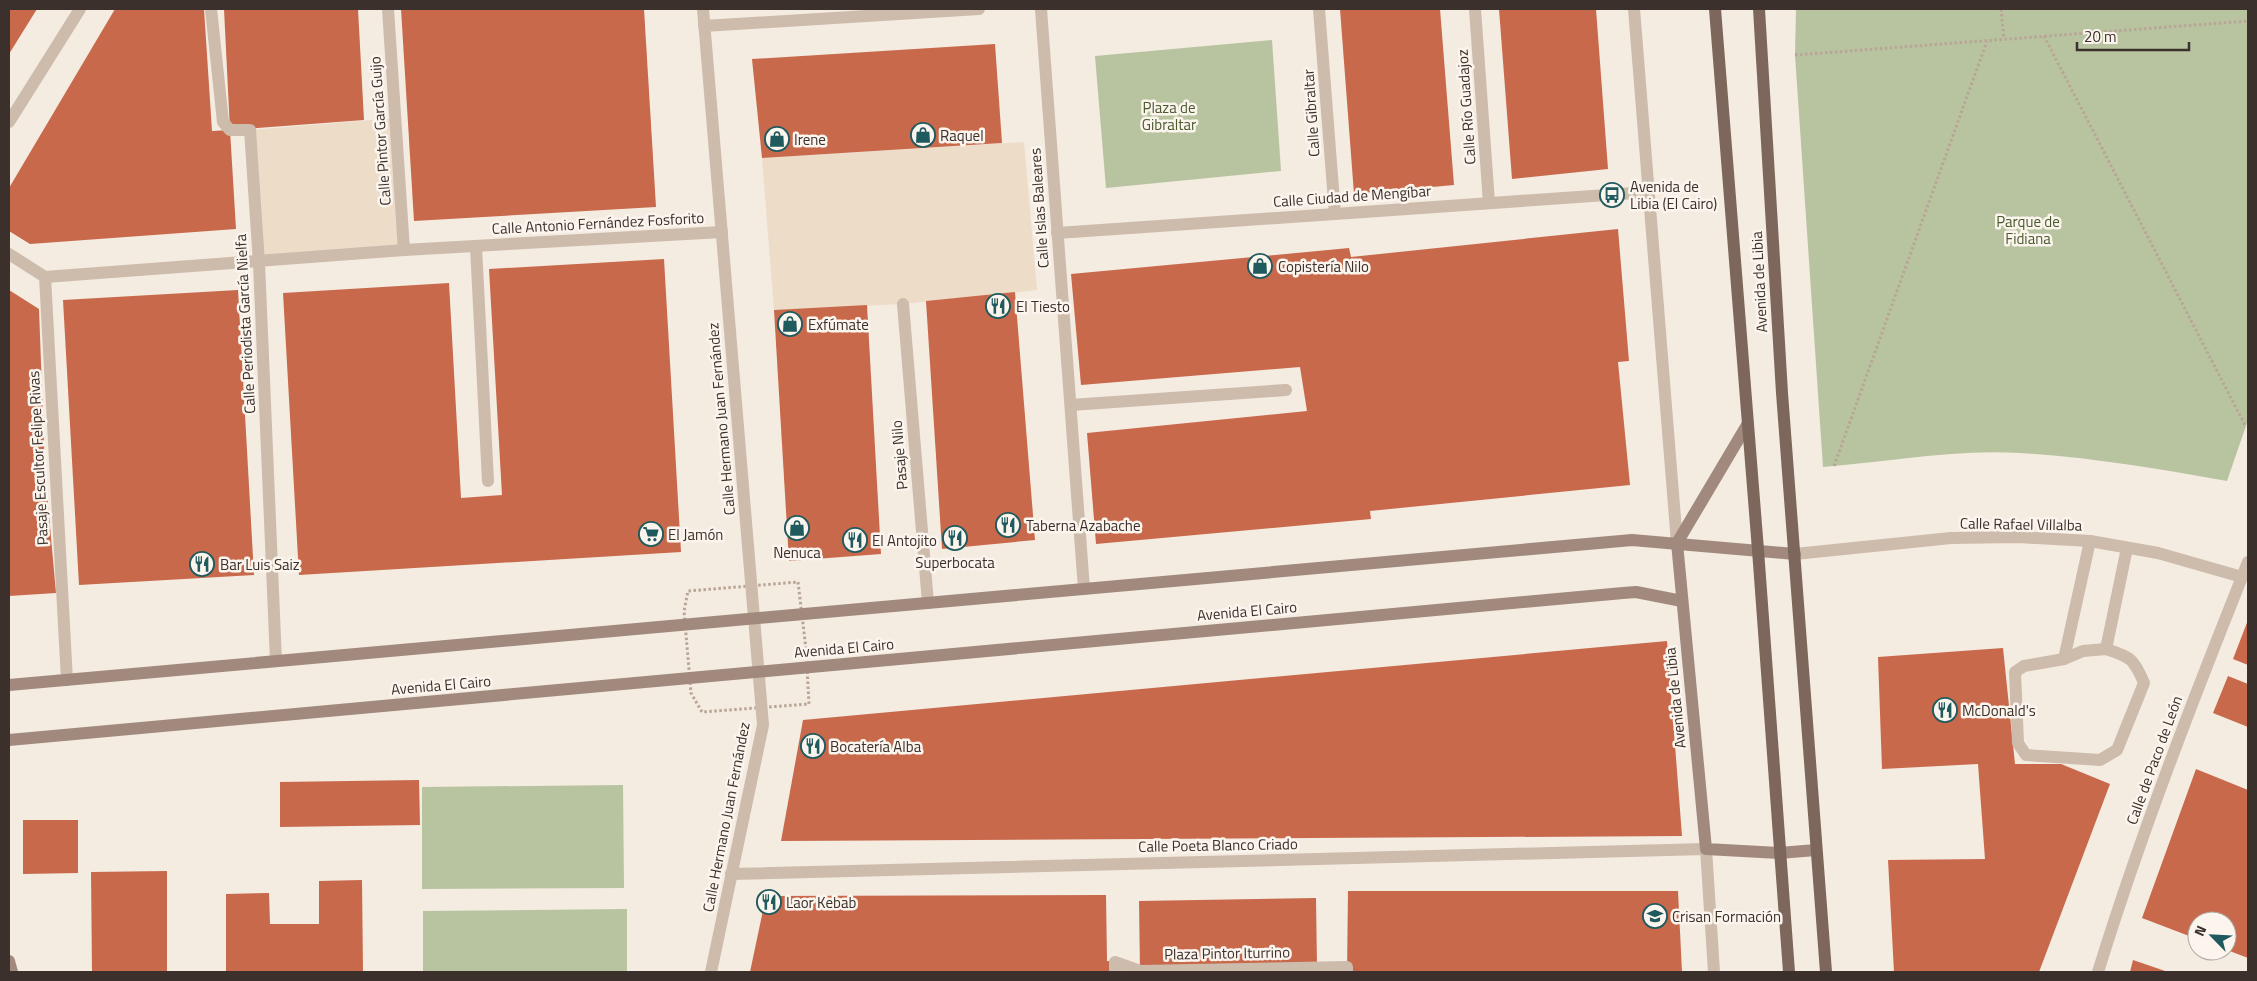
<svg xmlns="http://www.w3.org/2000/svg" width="2257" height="981" font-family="'Titillium Web',sans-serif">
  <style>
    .green { fill: #b8c4a0 }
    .plaza { fill: #ecdcc8 }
    .building { fill: #c8694b }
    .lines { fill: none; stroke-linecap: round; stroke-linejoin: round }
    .path { stroke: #b9a596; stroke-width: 3; stroke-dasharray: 2.5 2.5; stroke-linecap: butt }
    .service { stroke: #cdbbac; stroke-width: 12 }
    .pedestrian { stroke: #cdbbac; stroke-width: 12 }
    .minor { stroke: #cdbbac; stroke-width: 12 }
    .tertiary { stroke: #cdbbac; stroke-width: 12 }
    .secondary { stroke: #a18a7d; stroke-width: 12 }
    .primary { stroke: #7d675c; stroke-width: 12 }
    .labels { text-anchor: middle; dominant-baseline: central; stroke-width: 5; stroke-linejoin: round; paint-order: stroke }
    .park-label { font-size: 15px; fill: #4a5a2e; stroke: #fbf5ee }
    .street-label { font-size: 15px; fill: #3b302b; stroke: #fbf5ee }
    .poi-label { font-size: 15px; fill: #3b302b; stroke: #fbf5ee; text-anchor: start }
  </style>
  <rect width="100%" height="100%" fill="#f4ebe1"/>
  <g class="green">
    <path d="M1796,9H2248V420L2227,481C2159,469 2089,457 2020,453C1954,449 1888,462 1823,467L1795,55Z"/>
    <polygon points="1272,40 1281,171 1106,188 1095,56"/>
    <polygon points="623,785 624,888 422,889 422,787"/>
    <polygon points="627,909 627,972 423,972 423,911"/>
  </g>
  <g class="plaza">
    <polygon points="396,118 404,250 259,263 250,130"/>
    <polygon points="1024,142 1037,290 903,304 774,310 762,158"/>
  </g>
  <g class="building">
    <polygon points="9,9 37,9 9,54"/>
    <polygon points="115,9 204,9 212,131 230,130 236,229 30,244 9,231 9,188"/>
    <polygon points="224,9 358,9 364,120 230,130"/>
    <polygon points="401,9 644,9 656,207 414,221"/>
    <polygon points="1340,9 1440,9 1454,185 1354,194"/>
    <polygon points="1499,9 1596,9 1608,169 1512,179"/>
    <polygon points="995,44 1002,143 762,158 752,59"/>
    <polygon points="1618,229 1629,361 1618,362 1630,485 1370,511 1371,519 1096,544 1087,433 1307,411 1300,367 1081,385 1071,274 1349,248 1351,257"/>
    <polygon points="664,259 681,552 299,575 283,293 449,283 461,498 502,495 489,269"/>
    <polygon points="9,290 39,309 45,471 56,593 9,596"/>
    <polygon points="238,290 254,575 79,585 63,300"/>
    <polygon points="1015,292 1035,540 942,549 926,301"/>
    <polygon points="867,305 881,554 789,561 774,310"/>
    <polygon points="2248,620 2248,665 2233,659"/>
    <polygon points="1667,641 1682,836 781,841 803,720"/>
    <polygon points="2003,648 2015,764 2061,764 2110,784 2039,972 1894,972 1888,860 1985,859 1978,764 1882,769 1878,657"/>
    <polygon points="2228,676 2248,684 2248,727 2213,713"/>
    <polygon points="2196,769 2248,790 2248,958 2227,950 2227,921 2197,921 2197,939 2142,918"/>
    <polygon points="419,780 420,825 280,827 280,782"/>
    <polygon points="23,820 78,820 78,873 23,874"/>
    <polygon points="167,871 167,972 92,972 91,872"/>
    <polygon points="362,880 363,972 226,972 226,894 269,893 270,924 319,924 319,881"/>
    <polygon points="1348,891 1678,891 1682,972 1347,972"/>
    <polygon points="1106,895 1107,961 1115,962 1115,972 750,972 766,896"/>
    <polygon points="1316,898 1317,967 1140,971 1139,901"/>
    <polygon points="2133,960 2168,972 2130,972"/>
  </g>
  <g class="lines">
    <g class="path">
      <polyline points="2001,9 2004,39"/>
      <polyline points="2044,36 2246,427"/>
      <polyline points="1795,55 2248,21"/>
      <polyline points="1834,466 1987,41"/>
      <polygon points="798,582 806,649 809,704 702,712 691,693 684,611 688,591"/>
    </g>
    <g class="service">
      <path d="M2106,649C2131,657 2134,659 2144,683L2117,750L2100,760L2026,755L2018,743L2015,672L2024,666L2064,659L2083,651Z"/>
      <polyline points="2106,649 2127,548"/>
      <polyline points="2064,659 2090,541"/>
    </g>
    <g class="pedestrian">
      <polyline points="211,9 223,122 230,130 250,130 259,263 276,661"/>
      <polyline points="388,9 404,250"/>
      <polyline points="1475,9 1489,203"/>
      <polyline points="1335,214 1649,192"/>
      <polyline points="476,247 488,481"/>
      <polyline points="9,254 45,277 67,680"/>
      <polyline points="45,277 404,250 722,232"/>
      <polyline points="903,304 928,603"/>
      <polyline points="1071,405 1286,390"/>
      <polyline points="1115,972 1115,962 1140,971 1347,967 1347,972"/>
    </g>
    <g class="minor">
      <polyline points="1041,9 1084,589"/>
      <polyline points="704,26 979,9"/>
      <polyline points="9,122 80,9"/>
      <polyline points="1057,233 1335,214 1319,9"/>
      <polyline points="731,874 1706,849"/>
    </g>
    <g class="tertiary">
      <polyline points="703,9 763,725 711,972"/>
      <polyline points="1634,9 1677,543"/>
      <polyline points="1795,554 1951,538 2018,537 2090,541 2158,553 2242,577"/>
      <polyline points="1706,849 1714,972"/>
      <path d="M2098,972C2141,833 2194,697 2248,562"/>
    </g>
    <g class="secondary">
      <polyline points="1747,425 1677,543 1706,849 1779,853 1816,850"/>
      <polyline points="9,685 1632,540 1795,554"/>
      <polyline points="9,740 1623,593 1636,592 1682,601"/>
      <polyline points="9,961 12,972"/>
    </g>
    <g class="primary">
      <polyline points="1715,9 1758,550 1789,972"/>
      <polyline points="1759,9 1782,393 1826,972"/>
    </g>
  </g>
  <defs>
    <symbol id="shop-ring" viewBox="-11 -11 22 22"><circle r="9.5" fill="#fbf5ee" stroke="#1f5a5e" stroke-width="1.5"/><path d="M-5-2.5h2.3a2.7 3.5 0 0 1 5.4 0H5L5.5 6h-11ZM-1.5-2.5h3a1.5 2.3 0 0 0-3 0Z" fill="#1f5a5e"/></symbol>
    <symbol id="bus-ring" viewBox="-11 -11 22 22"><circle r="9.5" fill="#fbf5ee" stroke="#1f5a5e" stroke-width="1.5"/><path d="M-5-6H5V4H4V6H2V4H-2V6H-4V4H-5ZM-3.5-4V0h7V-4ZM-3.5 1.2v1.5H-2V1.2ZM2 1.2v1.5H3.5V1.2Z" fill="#1f5a5e"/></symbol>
    <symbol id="restaurant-ring" viewBox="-11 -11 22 22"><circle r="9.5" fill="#fbf5ee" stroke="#1f5a5e" stroke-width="1.5"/><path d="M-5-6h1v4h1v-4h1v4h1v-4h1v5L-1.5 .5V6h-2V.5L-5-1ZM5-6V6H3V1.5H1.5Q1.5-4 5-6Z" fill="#1f5a5e"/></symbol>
    <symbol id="supermarket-ring" viewBox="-11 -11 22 22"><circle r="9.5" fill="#fbf5ee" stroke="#1f5a5e" stroke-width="1.5"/><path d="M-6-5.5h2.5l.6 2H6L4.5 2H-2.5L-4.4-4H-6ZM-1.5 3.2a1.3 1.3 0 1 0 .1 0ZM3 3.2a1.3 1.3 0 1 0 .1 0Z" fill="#1f5a5e"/></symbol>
    <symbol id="school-ring" viewBox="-11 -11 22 22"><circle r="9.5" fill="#fbf5ee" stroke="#1f5a5e" stroke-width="1.5"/><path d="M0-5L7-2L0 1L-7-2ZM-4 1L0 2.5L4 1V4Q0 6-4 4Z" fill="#1f5a5e"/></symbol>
  </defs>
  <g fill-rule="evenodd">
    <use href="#shop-ring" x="909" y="121" width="28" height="28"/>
    <use href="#shop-ring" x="763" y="125" width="28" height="28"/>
    <use href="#bus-ring" x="1598" y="181" width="28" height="28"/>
    <use href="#shop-ring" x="1246" y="252" width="28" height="28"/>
    <use href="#restaurant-ring" x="984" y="292" width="28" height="28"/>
    <use href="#shop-ring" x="776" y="310" width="28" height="28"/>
    <use href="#restaurant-ring" x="994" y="511" width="28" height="28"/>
    <use href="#shop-ring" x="783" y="514" width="28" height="28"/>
    <use href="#supermarket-ring" x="637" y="520" width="28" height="28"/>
    <use href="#restaurant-ring" x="941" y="524" width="28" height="28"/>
    <use href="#restaurant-ring" x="841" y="526" width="28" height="28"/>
    <use href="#restaurant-ring" x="188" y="550" width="28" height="28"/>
    <use href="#restaurant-ring" x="1931" y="696" width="28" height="28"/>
    <use href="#restaurant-ring" x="799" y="732" width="28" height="28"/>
    <use href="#restaurant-ring" x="755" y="888" width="28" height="28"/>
    <use href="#school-ring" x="1641" y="902" width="28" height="28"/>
  </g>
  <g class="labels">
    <g class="park-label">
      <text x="1169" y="107">Plaza de<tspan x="1169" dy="17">Gibraltar</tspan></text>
      <text x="2028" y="221">Parque de<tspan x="2028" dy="17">Fidiana</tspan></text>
    </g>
    <g class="street-label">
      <text transform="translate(1466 107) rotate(-94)">Calle Río Guadajoz</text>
      <text transform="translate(1311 113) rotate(-94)">Calle Gibraltar</text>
      <text transform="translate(380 131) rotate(-94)">Calle Pintor García Guijo</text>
      <text transform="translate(1352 196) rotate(-4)">Calle Ciudad de Mengíbar</text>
      <text transform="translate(1039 208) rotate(-94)">Calle Islas Baleares</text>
      <text transform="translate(598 223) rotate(-3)">Calle Antonio Fernández Fosforito</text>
      <text transform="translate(1759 282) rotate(-93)">Avenida de Libia</text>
      <text transform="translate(245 324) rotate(-93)">Calle Periodista García Nielfa</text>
      <text transform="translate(721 419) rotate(-95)">Calle Hermano Juan Fernández</text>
      <text transform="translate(899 455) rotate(-95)">Pasaje Nilo</text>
      <text transform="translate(38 458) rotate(-93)">Pasaje Escultor Felipe Rivas</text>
      <text transform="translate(2021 524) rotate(1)">Calle Rafael Villalba</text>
      <text transform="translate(1247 611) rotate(-5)">Avenida El Cairo</text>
      <text transform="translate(844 648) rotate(-5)">Avenida El Cairo</text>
      <text transform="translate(441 685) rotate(-5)">Avenida El Cairo</text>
      <text transform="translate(1675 698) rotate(-96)">Avenida de Libia</text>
      <text transform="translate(2154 760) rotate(-70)">Calle de Paco de León</text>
      <text transform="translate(726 817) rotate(-79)">Calle Hermano Juan Fernández</text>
      <text transform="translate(1218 845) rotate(-1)">Calle Poeta Blanco Criado</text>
      <text transform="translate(1227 953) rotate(-1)">Plaza Pintor Iturrino</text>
    </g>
    <g class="poi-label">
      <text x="940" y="135">Raquel</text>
      <text x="794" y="139">Irene</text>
      <text x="1630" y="186">Avenida de<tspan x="1630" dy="17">Libia (El Cairo)</tspan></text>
      <text x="1278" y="266">Copistería Nilo</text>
      <text x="1016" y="306">El Tiesto</text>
      <text x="808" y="324">Exfúmate</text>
      <text x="1026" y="525">Taberna Azabache</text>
      <text x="668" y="534">El Jamón</text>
      <text x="872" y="540">El Antojito</text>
      <text x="797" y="552" text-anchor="middle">Nenuca</text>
      <text x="955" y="562" text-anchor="middle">Superbocata</text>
      <text x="220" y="564">Bar Luis Saiz</text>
      <text x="1962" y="710">McDonald's</text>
      <text x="830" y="746">Bocatería Alba</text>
      <text x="786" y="902">Laor Kebab</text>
      <text x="1672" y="916">Crisan Formación</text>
    </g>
  </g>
  <rect width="2257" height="981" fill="none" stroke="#3b302b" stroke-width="20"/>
  <g transform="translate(2212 936) rotate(294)"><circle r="24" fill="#fbf5ee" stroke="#aea6a0"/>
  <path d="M0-4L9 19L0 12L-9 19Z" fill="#1f5a5e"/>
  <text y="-8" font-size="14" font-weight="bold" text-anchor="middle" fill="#3b302b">N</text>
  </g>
  <path d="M2077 42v8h112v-8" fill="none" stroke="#3b302b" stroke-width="2.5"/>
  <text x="2084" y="42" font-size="15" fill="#3b302b" stroke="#fbf5ee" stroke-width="4" paint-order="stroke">20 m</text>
</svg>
